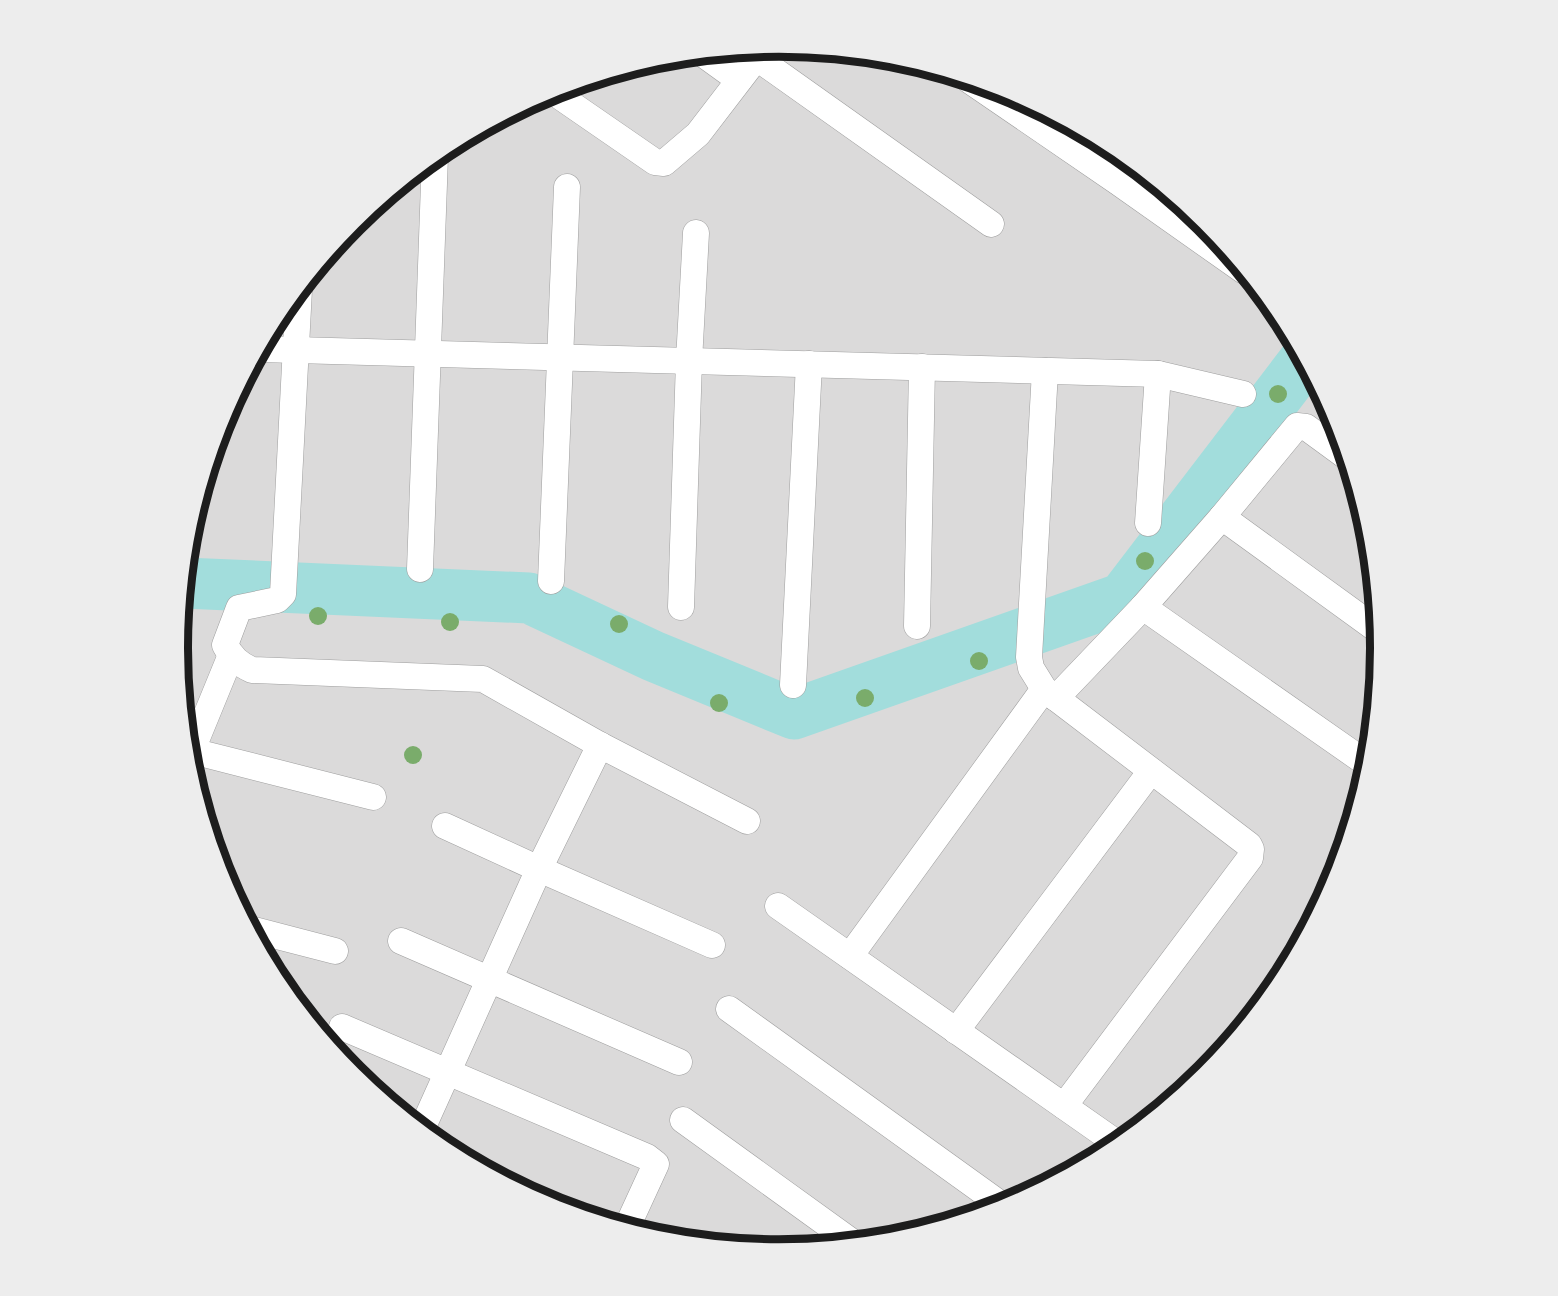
<svg xmlns="http://www.w3.org/2000/svg" width="1558" height="1296" font-family="Rubik,sans-serif">
  <style>
    .residential { fill: #dbdada }
    .lines { fill: none; stroke-linecap: round; stroke-linejoin: round }
    .river { stroke: #a2dddc; stroke-width: 51 }
    .minor-casing { stroke: #9e9e9e; stroke-width: 27 }
    .minor { stroke: #fff; stroke-width: 26 }
    .tree { fill: #7aac6b }
    .rim { fill: none; stroke: #1d1d1d; stroke-width: 8 }
  </style>
  <rect width="100%" height="100%" fill="#eee7e2"/>
  <circle class="residential" cx="779" cy="648" r="600"/>
  <g class="lines">
    <polyline class="river" points="184,583 529,598 653,656 794,714 1123,598 1304,361"/>
    <defs>
      <g id="minor">
        <polyline points="703,54 739,80"/>
        <polyline points="757,58 991,224"/>
        <polyline points="969,80 1118,182 1244,271"/>
        <polyline points="552,91 655,162 664,163 698,134 764,48"/>
        <path d="M299,289L283,594L277,600L239,608L225,645C232,658 239,664 252,670L483,679L600,745L747,821"/>
        <polyline points="260,349 1158,374 1243,394"/>
        <polyline points="1045,371 1029,657 1031,668 1044,689 1249,845 1251,849 1250,858 1064,1106"/>
        <polyline points="1222,517 1379,631"/>
        <polyline points="1148,523 1158,374"/>
        <polyline points="420,569 435,156"/>
        <polyline points="551,581 567,187"/>
        <polyline points="681,607 689,361 696,233"/>
        <polyline points="1143,607 1369,765"/>
        <polyline points="917,626 922,367"/>
        <polyline points="793,685 809,364"/>
        <polyline points="1056,698 1143,607 1222,517 1297,426 1306,427 1347,457"/>
        <polyline points="186,739 197,738 231,655"/>
        <polyline points="188,750 373,797"/>
        <polyline points="445,826 539,869 712,945"/>
        <polyline points="778,906 1118,1144"/>
        <polyline points="250,929 335,951"/>
        <polyline points="401,941 679,1062"/>
        <polyline points="850,956 1044,689"/>
        <polyline points="729,1009 1003,1206"/>
        <polyline points="342,1027 647,1157 656,1164 627,1227"/>
        <polyline points="956,1031 1151,771"/>
        <polyline points="683,1120 852,1242"/>
        <polyline points="422,1129 539,869 600,745"/>
      </g>
    </defs>
    <use href="#minor" class="minor-casing"/>
    <use href="#minor" class="minor"/>
  </g>
  <g class="tree">
    <circle cx="1278" cy="394" r="9"/>
    <circle cx="1145" cy="561" r="9"/>
    <circle cx="318" cy="616" r="9"/>
    <circle cx="450" cy="622" r="9"/>
    <circle cx="619" cy="624" r="9"/>
    <circle cx="979" cy="661" r="9"/>
    <circle cx="865" cy="698" r="9"/>
    <circle cx="719" cy="703" r="9"/>
    <circle cx="413" cy="755" r="9"/>
  </g>
  <path d="M0 0H1558V1296H0ZM188 648a591 591 0 1 1 1182 0a591 591 0 1 1-1182 0Z" fill="#ededed" fill-rule="evenodd"/>
  <path class="rim" d="M188 648a591 591 0 1 1 1182 0a591 591 0 1 1-1182 0Z"/>
</svg>
